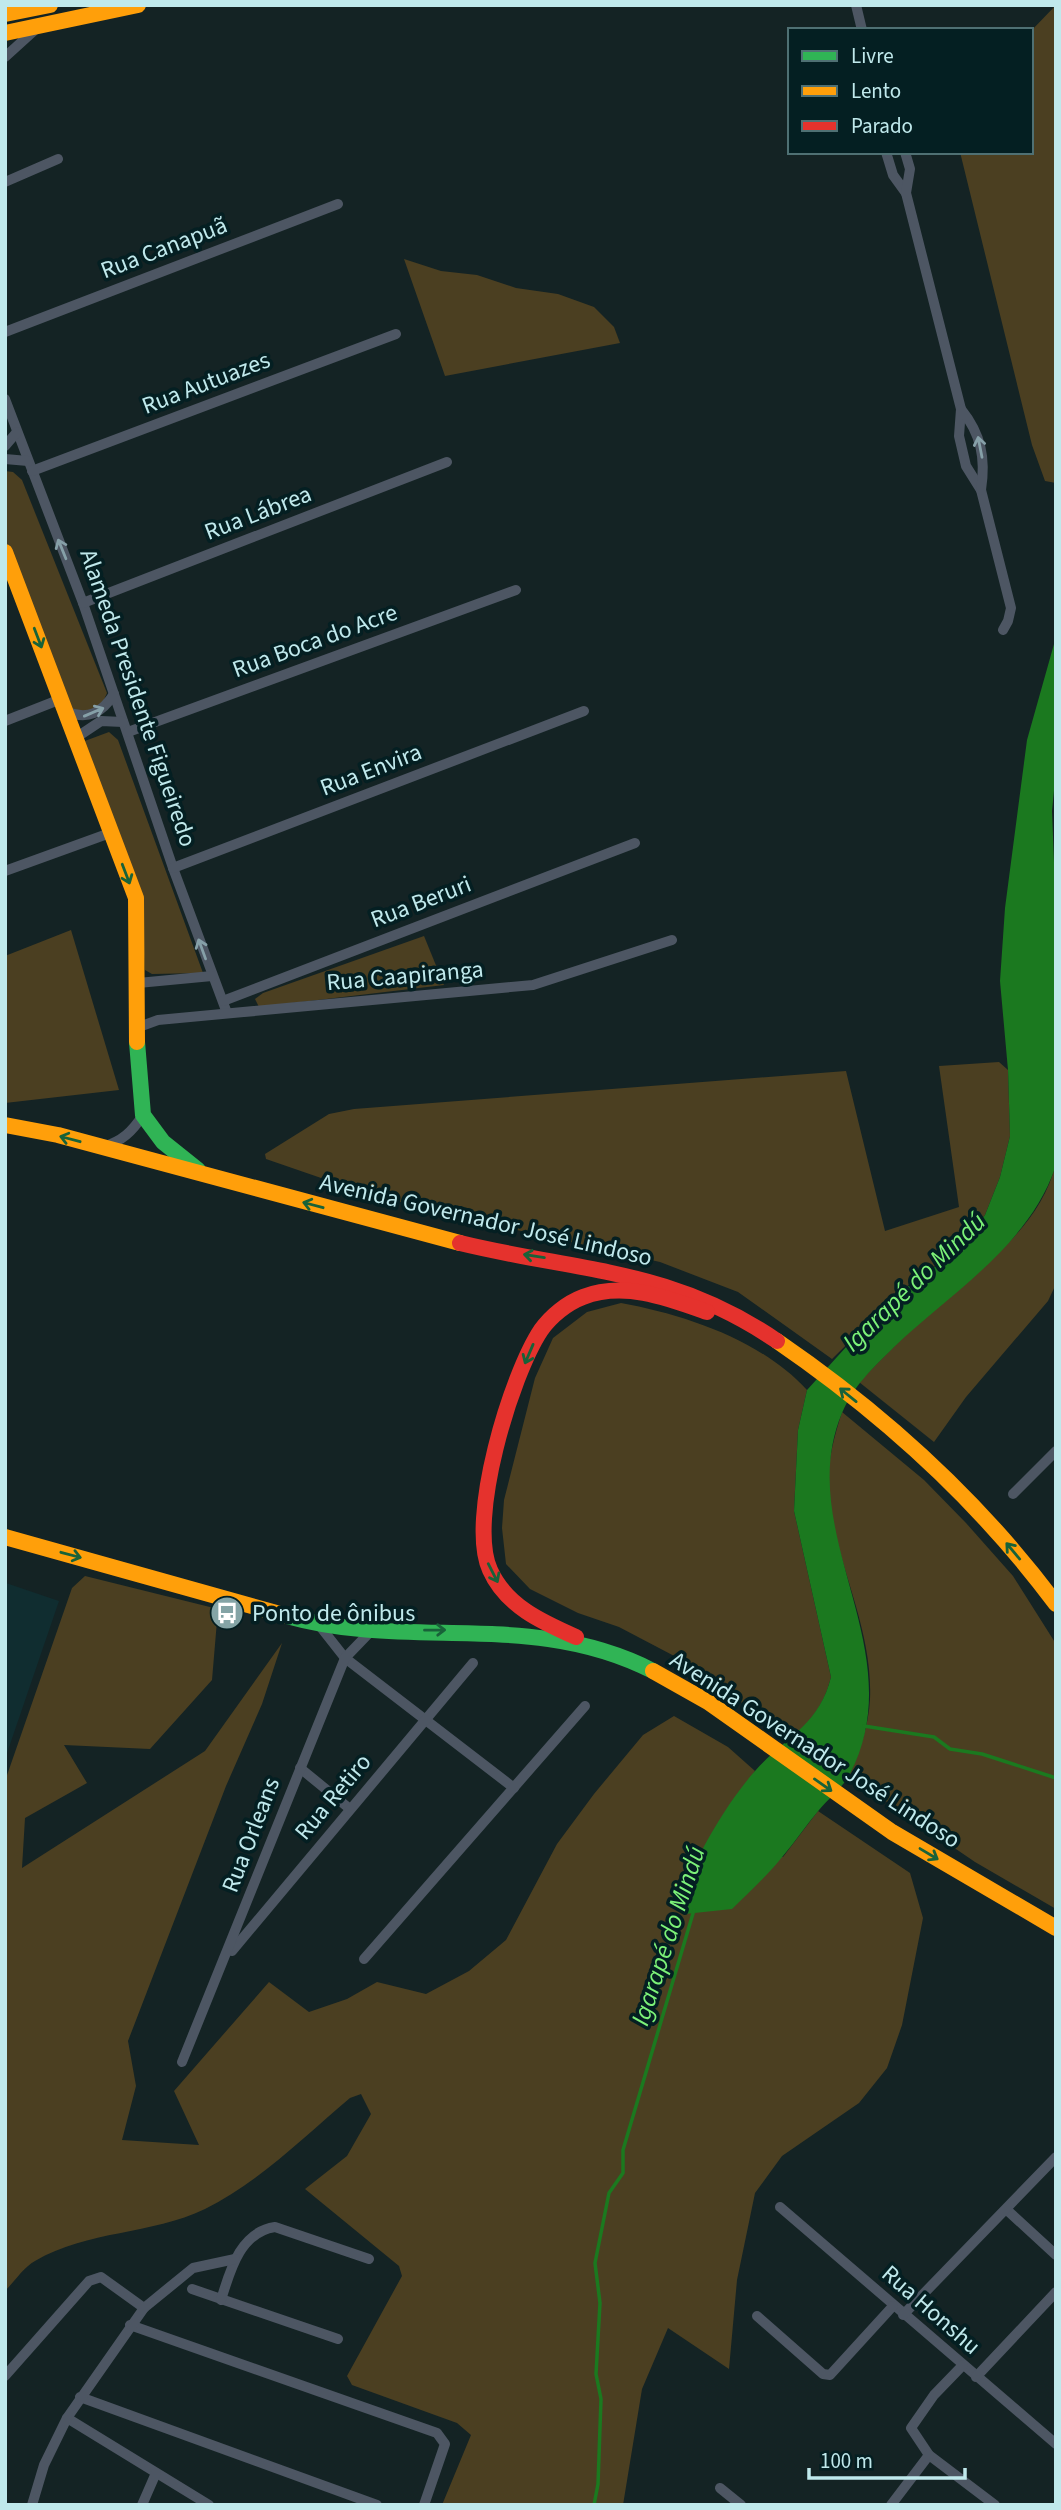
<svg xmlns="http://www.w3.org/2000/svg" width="1061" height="2510" font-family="'Source Sans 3',sans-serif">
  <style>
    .built { fill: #102d30 }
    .green { fill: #4b3f21 }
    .water { fill: #1b791f }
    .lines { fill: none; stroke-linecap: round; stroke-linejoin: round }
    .stream { stroke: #1b791f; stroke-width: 3.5 }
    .street { stroke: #4d5663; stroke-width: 10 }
    .fast { stroke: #30b455; stroke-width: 16 }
    .slow { stroke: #ff9f0a; stroke-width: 16 }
    .jam { stroke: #e5322d; stroke-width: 16 }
    .oneway { stroke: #86a0a8 }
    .oneway2 { stroke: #186239 }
    .labels { text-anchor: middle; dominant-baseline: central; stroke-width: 7; stroke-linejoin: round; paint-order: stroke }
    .street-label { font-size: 24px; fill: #c0e9ec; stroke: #041f22 }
    .poi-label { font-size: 24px; fill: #c0e9ec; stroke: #041f22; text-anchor: start }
    .water-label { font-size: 26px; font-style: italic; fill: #7cf278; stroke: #041f22 }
  </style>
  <rect width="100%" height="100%" fill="#142324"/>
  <polygon class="built" points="6,1583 59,1601 5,1759 5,1586"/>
  <g class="green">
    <polygon points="1056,5 1056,483 1045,481 1032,445 960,152 1031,152 1031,31"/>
    <polygon points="404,259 441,271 477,275 516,288 558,294 594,307 614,327 620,343 445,376"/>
    <polygon points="5,471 13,472 22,480 107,693 100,708 78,713 67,705 5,540"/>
    <polygon points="109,732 118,740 203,973 152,974 145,970 141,907 82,742"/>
    <polygon points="71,930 119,1090 5,1103 5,956"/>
    <polygon points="424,936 444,985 259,1007 255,999 263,993"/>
    <polygon points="999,1062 1008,1070 1010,1136 1000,1177 985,1215 959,1249 903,1289 832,1359 738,1292 660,1262 437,1212 353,1189 266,1159 265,1154 329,1114 354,1109 846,1071 885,1231 959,1207 939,1066"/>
    <path d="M1056,1163V1284L1048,1301L966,1397L934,1442L859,1382C882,1359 904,1335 928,1313C977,1269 1039,1232 1056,1163Z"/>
    <path d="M621,1303C686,1315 761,1340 807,1390L798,1430L794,1511L831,1677C824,1705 811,1722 789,1740L699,1669L619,1627L578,1613L530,1589L506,1564L502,1528L504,1500L535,1378L553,1338L587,1312Z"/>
    <path d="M842,1412L924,1480L966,1523L1013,1576L1056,1644V1909L975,1862L849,1776C859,1753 869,1725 870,1699C873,1630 838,1568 829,1501C825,1471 833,1440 842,1412Z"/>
    <path d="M85,1576L218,1609L212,1680L150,1749L64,1745L87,1783L25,1818L22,1868L205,1751L282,1643L262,1704L226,1786L128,2041L136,2086L122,2140L199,2145L174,2091L269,1982L309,2012L347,1999L377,1982L426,1994L469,1971L506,1940L557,1844L594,1794L643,1735L674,1716L728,1747L755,1771L704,1850L783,1857L818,1811L910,1873L923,1918L902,2025L887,2068L859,2103L782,2156L755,2193L737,2280L729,2369L668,2328L642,2389L623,2505H442L471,2435L457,2423L352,2385L347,2376L402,2276L399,2266L305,2189L347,2156L371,2114L361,2094L350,2098C304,2137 259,2182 205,2209C151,2235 88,2230 35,2261C24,2267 14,2282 5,2291V1781L72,1588Z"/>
  </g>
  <path class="water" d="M1056,637V770L1052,811L1056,913L1055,1168C1028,1246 951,1293 894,1347C873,1368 854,1385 842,1413C792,1533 914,1649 850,1774C843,1787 829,1798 819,1810C806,1825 796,1841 783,1856C768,1875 749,1892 732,1909L685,1914C685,1905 683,1895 686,1887C698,1851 730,1799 755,1771C785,1737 819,1726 831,1677L794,1511L798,1430L807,1390L887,1302L959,1249L985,1215L1000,1177L1010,1136L1008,1070L1000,981L1005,908L1027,740Z"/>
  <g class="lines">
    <g class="stream">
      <polyline points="864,1726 934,1737 950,1749 982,1754 1056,1778"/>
      <polyline points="594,2505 598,2484 601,2399 596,2374 600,2303 595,2263 609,2193 623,2173 623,2150 694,1910"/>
    </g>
    <g class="street">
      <polyline points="856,5 862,30"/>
      <polyline points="5,57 37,28"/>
      <polyline points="886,152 893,175 906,193"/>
      <polyline points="905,152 910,169 906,193 961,409 959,436 966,466 981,490 1011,608 1008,621 1003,630"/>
      <polyline points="5,182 58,159"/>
      <polyline points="5,332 338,204"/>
      <polyline points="5,399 83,603 173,868 227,1013"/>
      <path d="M961,409C981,434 986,458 981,490"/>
      <polyline points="5,446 17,432"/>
      <polyline points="5,459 28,461"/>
      <polyline points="32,471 396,334"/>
      <polyline points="83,603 447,462"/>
      <path d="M67,712C88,720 102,713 114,694"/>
      <polyline points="5,721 61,699"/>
      <polyline points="128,732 516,590"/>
      <polyline points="77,737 101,721 123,722"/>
      <polyline points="173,868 584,711"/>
      <polyline points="5,871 110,833"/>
      <polyline points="138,983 212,976"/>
      <polyline points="223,1001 635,843"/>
      <polyline points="136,1028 158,1020 533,985 672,940"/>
      <path d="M103,1147C122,1141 132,1132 143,1115"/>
      <polyline points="1013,1494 1056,1451"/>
      <polyline points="319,1625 345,1658 514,1788"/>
      <polyline points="300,1768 350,1809"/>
      <polyline points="232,1951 473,1663"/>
      <polyline points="364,1959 585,1706"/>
      <polyline points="182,2062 345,1658 371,1631"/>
      <polyline points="780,2207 1056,2444"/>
      <polyline points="1007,2210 1056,2255"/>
      <polyline points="192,2289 338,2339"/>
      <path d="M221,2300C230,2271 240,2232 275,2227L369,2259"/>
      <polyline points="903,2315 1056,2157"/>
      <polyline points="757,2316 823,2374 830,2375 893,2306"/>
      <polyline points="130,2325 437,2433 445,2444 424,2505"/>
      <polyline points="963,2365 934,2395 911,2428 929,2455 995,2505"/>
      <polyline points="5,2376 89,2281 101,2277 144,2308"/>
      <polyline points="976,2377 1056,2292"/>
      <polyline points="80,2397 377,2505"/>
      <polyline points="67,2418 209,2505"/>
      <polyline points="720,2488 741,2505"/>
      <polyline points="32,2505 44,2465 67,2418 144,2308 193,2268 235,2259"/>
      <polyline points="142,2505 156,2473"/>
      <polyline points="891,2505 929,2455"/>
    </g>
    <g class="fast">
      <polyline points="137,1042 143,1115 163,1142 198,1170"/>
      <path d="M287,1616C411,1651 532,1609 653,1671"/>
    </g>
    <g class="slow">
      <polyline points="5,14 50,5"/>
      <polyline points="5,33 138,5"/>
      <polyline points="5,552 136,898 137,1042"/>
      <polyline points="5,1125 58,1135 460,1243"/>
      <path d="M777,1341C882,1413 980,1502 1056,1604"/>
      <polyline points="5,1537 287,1616"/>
      <polyline points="653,1671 708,1702 892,1832 1056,1928"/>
    </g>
    <g class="jam">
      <path d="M460,1243C579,1272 670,1268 777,1341"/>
      <path d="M576,1637C542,1622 506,1606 490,1570C467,1520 511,1375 541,1330C551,1316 567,1303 583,1297C624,1281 668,1298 707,1312"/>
    </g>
  </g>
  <defs><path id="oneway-shaft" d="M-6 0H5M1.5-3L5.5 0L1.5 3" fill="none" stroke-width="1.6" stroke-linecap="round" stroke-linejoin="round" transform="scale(1.75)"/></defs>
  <g class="oneway">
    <use href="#oneway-shaft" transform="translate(980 447) rotate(-101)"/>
    <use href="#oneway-shaft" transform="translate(62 549) rotate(-112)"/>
    <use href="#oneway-shaft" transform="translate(94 712) rotate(-23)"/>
    <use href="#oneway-shaft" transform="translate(202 949) rotate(-110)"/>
  </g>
  <g class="oneway2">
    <use href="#oneway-shaft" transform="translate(38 638) rotate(69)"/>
    <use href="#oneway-shaft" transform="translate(126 874) rotate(69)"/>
    <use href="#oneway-shaft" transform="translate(70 1139) rotate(-165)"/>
    <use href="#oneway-shaft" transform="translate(313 1205) rotate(-165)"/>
    <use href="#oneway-shaft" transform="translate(534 1256) rotate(-171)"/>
    <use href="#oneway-shaft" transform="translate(529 1354) rotate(113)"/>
    <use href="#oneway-shaft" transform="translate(848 1395) rotate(-141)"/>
    <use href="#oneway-shaft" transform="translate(1013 1551) rotate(-130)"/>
    <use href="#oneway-shaft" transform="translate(71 1555) rotate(15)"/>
    <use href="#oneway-shaft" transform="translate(493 1573) rotate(63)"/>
    <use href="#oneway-shaft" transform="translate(435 1630) rotate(-1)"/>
    <use href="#oneway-shaft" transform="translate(823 1785) rotate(35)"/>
    <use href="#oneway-shaft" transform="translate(929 1854) rotate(31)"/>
  </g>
  <defs>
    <symbol id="bus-disc" viewBox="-11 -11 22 22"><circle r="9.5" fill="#84a4a6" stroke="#041f22"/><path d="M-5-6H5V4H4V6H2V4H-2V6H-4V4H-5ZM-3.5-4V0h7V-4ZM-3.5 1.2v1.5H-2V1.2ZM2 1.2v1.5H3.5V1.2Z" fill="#fff"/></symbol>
  </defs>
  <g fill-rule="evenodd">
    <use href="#bus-disc" x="208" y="1594" width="38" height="38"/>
  </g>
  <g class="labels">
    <g class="street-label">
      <text transform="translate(164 248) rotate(-21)">Rua Canapuã</text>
      <text transform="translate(206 383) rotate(-21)">Rua Autuazes</text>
      <text transform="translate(258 513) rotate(-21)">Rua Lábrea</text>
      <text transform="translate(315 641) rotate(-20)">Rua Boca do Acre</text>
      <text transform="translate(138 698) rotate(71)">Alameda Presidente Figueiredo</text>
      <text transform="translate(371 770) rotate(-21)">Rua Envira</text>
      <text transform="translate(421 902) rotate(-21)">Rua Beruri</text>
      <text transform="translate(405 976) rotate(-5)">Rua Caapiranga</text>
      <text transform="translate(486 1220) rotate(13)">Avenida Governador José Lindoso</text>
      <text transform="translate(815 1750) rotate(33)">Avenida Governador José Lindoso</text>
      <text transform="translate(333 1797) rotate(-50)">Rua Retiro</text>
      <text transform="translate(251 1835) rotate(-69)">Rua Orleans</text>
      <text transform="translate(931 2310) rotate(41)">Rua Honshu</text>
    </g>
    <g class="poi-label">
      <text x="252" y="1613">Ponto de ônibus</text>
    </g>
    <g class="water-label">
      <text transform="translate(914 1282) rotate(-44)">Igarapé do Mindú</text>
      <text transform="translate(668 1936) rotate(-72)">Igarapé do Mindú</text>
    </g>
  </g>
  <rect width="1061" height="2510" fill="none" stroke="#c0e9ec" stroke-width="14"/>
  <rect x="788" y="28" width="245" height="126" fill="#041f22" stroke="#4f7073" stroke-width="2"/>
  <rect x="802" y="51" width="35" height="10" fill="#30b455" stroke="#4f7073" stroke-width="2"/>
  <text x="851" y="63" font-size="21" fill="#c0e9ec">Livre</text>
  <rect x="802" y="86" width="35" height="10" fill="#ff9f0a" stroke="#4f7073" stroke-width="2"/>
  <text x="851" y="98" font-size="21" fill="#c0e9ec">Lento</text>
  <rect x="802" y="121" width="35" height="10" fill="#e5322d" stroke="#4f7073" stroke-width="2"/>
  <text x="851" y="133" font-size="21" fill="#c0e9ec">Parado</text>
  <path d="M809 2468v10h156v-10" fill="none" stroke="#c0e9ec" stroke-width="3.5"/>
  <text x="820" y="2468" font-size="21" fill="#c0e9ec" stroke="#041f22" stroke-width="5" paint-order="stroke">100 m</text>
</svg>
